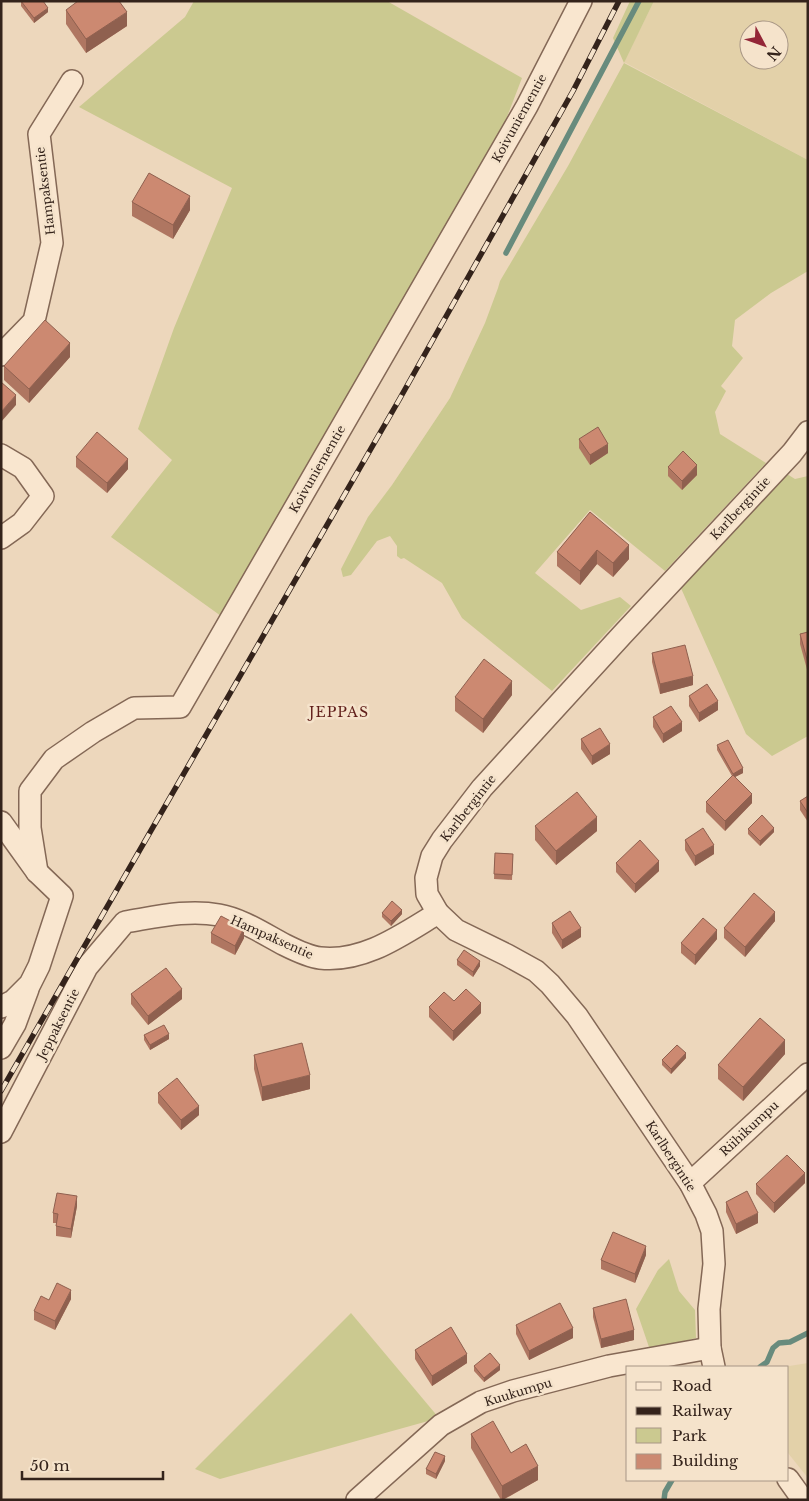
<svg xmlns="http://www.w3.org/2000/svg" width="809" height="1501" font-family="'Libre Baskerville',serif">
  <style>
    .farmland { fill: #e3d1a9; fill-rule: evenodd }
    .green { fill: #cbc990 }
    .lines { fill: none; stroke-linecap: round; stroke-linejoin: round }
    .stream { stroke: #688b7d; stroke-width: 5.5 }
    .minor-casing { stroke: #846856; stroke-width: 24 }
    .minor { stroke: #f9e6cf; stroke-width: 21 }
    .rail-casing { stroke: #34231b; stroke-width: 5.5 }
    .rail { stroke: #f5e3cb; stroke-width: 4; stroke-dasharray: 11; stroke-linecap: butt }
    .wall { fill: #af7661 }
    .shaded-wall { fill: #8f604f }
    .building { fill: #cc8971; stroke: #8f604f }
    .labels { text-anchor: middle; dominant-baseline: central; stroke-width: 5; stroke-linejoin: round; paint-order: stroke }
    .street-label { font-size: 12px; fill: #34231b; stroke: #f5e3cb }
    .neighbourhood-label { font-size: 14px; letter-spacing: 1px; fill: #601e1a; stroke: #f5e3cb }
  </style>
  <rect width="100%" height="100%" fill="#edd7bc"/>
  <g class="farmland">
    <path d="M654,1H808V160L624,62ZM749,30H779V60H749Z"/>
    <polygon points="808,1363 808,1478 788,1453 788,1367 783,1367"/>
  </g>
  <g class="green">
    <polygon points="194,1 387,1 522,78 500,135 221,616 111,537 172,460 138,429 174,328 232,188 79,107 185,17"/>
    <polygon points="630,1 654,1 624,63 808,160 808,271 771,293 735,320 732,346 743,358 721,386 726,391 715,412 720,434 766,463 665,571 590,510 535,573 581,610 620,597 631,606 552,691 462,618 442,583 404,558 401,559 397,556 397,546 390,536 377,541 351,575 343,577 341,569 368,517 392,485 450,398 485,323 498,288 500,281 568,166 624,63 613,38"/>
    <polygon points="787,474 795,479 808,476 808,736 772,756 746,734 680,586"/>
    <polygon points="669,1259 679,1291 695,1310 696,1338 650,1350 636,1309 658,1270"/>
    <polygon points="351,1313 439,1418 220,1479 195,1469"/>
  </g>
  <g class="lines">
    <g class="stream">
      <polyline points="506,253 639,1"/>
      <polyline points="760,1367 767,1362 773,1348 779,1343 790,1342 808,1333"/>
      <polyline points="664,1500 665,1492 672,1480"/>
    </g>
    <defs>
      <g id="minor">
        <polyline points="1,355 34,321 52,243 39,134 72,81"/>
        <polyline points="1,455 23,468 43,496 22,523 1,538"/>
        <polyline points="1,822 37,872 62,896 39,966 30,984 13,1001 1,1007"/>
        <polyline points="37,872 30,828 30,791 54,759 93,732 134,708 180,707 527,106 581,1"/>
        <polyline points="1,1048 15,1024 28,989"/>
        <path d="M1,1132L87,967L125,922C156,917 188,909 219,915C242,919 264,934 285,945C293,949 311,957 320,958C364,963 403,934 438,913"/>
        <polyline points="690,1183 808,1074"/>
        <polyline points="714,1367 710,1348 709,1309 714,1264 712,1231 706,1214 690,1183 577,1016 550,984 536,971 507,955 456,930 438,913 427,894 426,878 432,856 442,840 482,788 622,635 792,453 808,432"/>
        <polyline points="788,1479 803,1500"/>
        <polyline points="357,1500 441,1425 481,1402 513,1391 609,1366 710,1348"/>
      </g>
    </defs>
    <use href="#minor" class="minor-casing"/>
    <use href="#minor" class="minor"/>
    <defs>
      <polyline id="rail" points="1,1091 399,400 573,91 619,1"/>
    </defs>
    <use href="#rail" class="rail-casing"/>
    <use href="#rail" class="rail"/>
  </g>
  <g class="wall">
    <polygon points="21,1 48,12 34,23 21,6"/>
    <polygon points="66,10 127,26 86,53 66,24"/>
    <polygon points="132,202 190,210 173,239 132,216"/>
    <polygon points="70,357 29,403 4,380 4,366"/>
    <polygon points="579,439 608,453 590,465 579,448"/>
    <polygon points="76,457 128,469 107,493 76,467"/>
    <polygon points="668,467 697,475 682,490 668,476"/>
    <polygon points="590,512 629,559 613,577 597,564 580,585 557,566 557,552"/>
    <polygon points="808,632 808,673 800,644 800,634"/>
    <polygon points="652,653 693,685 660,694 652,662"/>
    <polygon points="512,695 483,733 455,711 455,697"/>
    <polygon points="689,696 718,710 699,722 689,706"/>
    <polygon points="653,717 682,731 663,743 653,727"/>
    <polygon points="581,739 610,754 592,765 581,749"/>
    <polygon points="717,745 743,773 735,777 752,803 725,831 706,812 706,802 732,776 717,750"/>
    <polygon points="808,796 808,822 800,810 800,801"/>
    <polygon points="535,826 597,831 556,865 535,840"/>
    <polygon points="748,829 774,832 760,846 748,834"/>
    <polygon points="685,840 714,854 695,866 685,850"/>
    <polygon points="495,853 513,854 512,880 494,879"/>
    <polygon points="616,863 659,871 635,893 616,872"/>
    <polygon points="382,913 402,914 391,926 382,917"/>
    <polygon points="775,921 745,957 724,938 724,928"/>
    <polygon points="552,923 581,937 562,949 552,933"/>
    <polygon points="211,933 244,938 235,955 211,943"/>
    <polygon points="717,939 695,965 681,953 681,943"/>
    <polygon points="457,960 480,966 473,977 457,965"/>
    <polygon points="131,994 182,999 148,1025 131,1004"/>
    <polygon points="454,1001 481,1013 453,1041 429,1017 429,1007"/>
    <polygon points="144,1035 169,1039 150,1050 144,1040"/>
    <polygon points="785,1054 743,1101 718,1079 718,1065"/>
    <polygon points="254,1055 310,1089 262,1101 254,1069"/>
    <polygon points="686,1058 671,1074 662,1065 662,1060"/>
    <polygon points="158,1093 199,1115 181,1130 158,1103"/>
    <polygon points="805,1183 774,1213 756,1194 756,1184"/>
    <polygon points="726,1202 758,1223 736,1234 726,1212"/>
    <polygon points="77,1206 71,1238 56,1236 56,1223 53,1223 53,1213"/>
    <polygon points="646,1255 635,1283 601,1269 601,1260"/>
    <polygon points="71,1299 55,1330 34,1320 34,1311 49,1300"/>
    <polygon points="593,1308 634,1340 601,1348 593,1317"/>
    <polygon points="516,1325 573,1338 529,1360 516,1334"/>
    <polygon points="415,1350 467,1363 432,1386 415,1359"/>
    <polygon points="474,1366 500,1370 484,1382 474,1371"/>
    <polygon points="471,1434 511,1453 538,1480 503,1500 501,1500 471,1448"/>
    <polygon points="445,1461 436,1479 426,1474 426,1469"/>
  </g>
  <g class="shaded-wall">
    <polygon points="48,8 48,12 34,23 34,18"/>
    <polygon points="127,12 127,26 86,53 86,39"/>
    <polygon points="190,196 190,210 173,239 173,225"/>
    <polygon points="70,343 70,357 29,403 29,389"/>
    <polygon points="16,395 16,405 1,422 1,412"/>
    <polygon points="608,444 608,453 590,465 590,455"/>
    <polygon points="128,459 128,469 107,493 107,483"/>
    <polygon points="697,465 697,475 682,490 682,481"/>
    <polygon points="629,545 629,559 613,577 613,563"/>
    <polygon points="597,550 597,564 580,585 580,571"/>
    <polygon points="693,676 693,685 660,694 660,684"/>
    <polygon points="512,681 512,695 483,733 483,719"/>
    <polygon points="718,701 718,710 699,722 699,713"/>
    <polygon points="682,722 682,731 663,743 663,734"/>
    <polygon points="610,744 610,754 592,765 592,756"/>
    <polygon points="743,768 743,773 733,778 733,774"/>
    <polygon points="752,794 752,803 725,831 725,821"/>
    <polygon points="597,817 597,831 556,865 556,851"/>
    <polygon points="774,828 774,832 760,846 760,841"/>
    <polygon points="714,845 714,854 695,866 695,856"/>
    <polygon points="659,861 659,871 635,893 635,884"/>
    <polygon points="402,910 402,914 391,926 391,921"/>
    <polygon points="775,912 775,921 745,957 745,947"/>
    <polygon points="244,928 244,938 235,955 235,946"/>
    <polygon points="581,928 581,937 562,949 562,940"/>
    <polygon points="717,930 717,939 695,965 695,955"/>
    <polygon points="480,961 480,966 473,977 473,972"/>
    <polygon points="182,989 182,999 148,1025 148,1016"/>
    <polygon points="481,1003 481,1013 453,1041 453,1031"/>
    <polygon points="169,1034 169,1039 150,1050 150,1045"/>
    <polygon points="785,1040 785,1054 743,1101 743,1087"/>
    <polygon points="686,1053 686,1058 671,1074 671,1069"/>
    <polygon points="310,1075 310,1089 262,1101 262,1087"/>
    <polygon points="199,1106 199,1115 181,1130 181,1120"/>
    <polygon points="805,1173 805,1183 774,1213 774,1203"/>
    <polygon points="77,1196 77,1206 71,1238 71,1229"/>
    <polygon points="758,1213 758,1223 736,1234 736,1224"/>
    <polygon points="646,1246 646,1255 635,1283 635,1274"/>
    <polygon points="71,1290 71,1299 55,1330 55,1321"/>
    <polygon points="573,1328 573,1338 529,1360 529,1351"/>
    <polygon points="634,1330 634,1340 601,1348 601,1339"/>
    <polygon points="467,1354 467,1363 432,1386 432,1376"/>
    <polygon points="500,1365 500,1370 484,1382 484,1378"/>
    <polygon points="445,1456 445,1461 436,1479 436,1474"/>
    <polygon points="538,1466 538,1480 502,1500 502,1486"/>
  </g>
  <g class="building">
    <polygon points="21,1 43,1 48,8 34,18"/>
    <polygon points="78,1 119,1 127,12 86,39 66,10"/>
    <polygon points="149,173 190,196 173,225 132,202"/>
    <polygon points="45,320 70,343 29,389 4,366"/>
    <polygon points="1,382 16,395 1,412"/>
    <polygon points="598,427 608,444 590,455 579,439"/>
    <polygon points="97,432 128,459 107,483 76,457"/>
    <polygon points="683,451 697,465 682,481 668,467"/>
    <polygon points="590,512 629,545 613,563 597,550 580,571 557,552"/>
    <polygon points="808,632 808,663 800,634"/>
    <polygon points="685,645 693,676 660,684 652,653"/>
    <polygon points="484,659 512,681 483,719 455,697"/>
    <polygon points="707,684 718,701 699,713 689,696"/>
    <polygon points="671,706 682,722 663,734 653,717"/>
    <polygon points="600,728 610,744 592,756 581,739"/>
    <polygon points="728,740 743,768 733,774 717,745"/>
    <polygon points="733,775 752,794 725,821 706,802"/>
    <polygon points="577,792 597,817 556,851 535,826"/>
    <polygon points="808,796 808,813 800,801"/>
    <polygon points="762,815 774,828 760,841 748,829"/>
    <polygon points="703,828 714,845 695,856 685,840"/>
    <polygon points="640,840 659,861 635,884 616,863"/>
    <polygon points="495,853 513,854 512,875 494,874"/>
    <polygon points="754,893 775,912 745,947 724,928"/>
    <polygon points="392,901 402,910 391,921 382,913"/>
    <polygon points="570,911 581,928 562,940 552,923"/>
    <polygon points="221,916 244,928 235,946 211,933"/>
    <polygon points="703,918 717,930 695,955 681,943"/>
    <polygon points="464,950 480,961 473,972 457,960"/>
    <polygon points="166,968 182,989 148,1016 131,994"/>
    <polygon points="466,989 481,1003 453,1031 429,1007 444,992 454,1001"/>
    <polygon points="760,1018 785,1040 743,1087 718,1065"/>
    <polygon points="164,1025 169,1034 150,1045 144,1035"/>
    <polygon points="302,1043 310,1075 262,1087 254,1055"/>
    <polygon points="677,1045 686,1053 671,1069 662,1060"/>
    <polygon points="177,1078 199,1106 181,1120 158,1093"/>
    <polygon points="787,1155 805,1173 774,1203 756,1184"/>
    <polygon points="747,1191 758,1213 736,1224 726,1202"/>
    <polygon points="57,1193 77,1196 71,1229 56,1226 58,1214 53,1213"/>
    <polygon points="613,1232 646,1246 635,1274 601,1260"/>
    <polygon points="57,1283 71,1290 55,1321 34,1311 41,1296 49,1300"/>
    <polygon points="626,1299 634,1330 601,1339 593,1308"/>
    <polygon points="560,1303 573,1328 529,1351 516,1325"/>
    <polygon points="451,1327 467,1354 432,1376 415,1350"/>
    <polygon points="490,1353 500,1365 484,1378 474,1366"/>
    <polygon points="493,1421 511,1453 526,1444 538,1466 502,1486 471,1434"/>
    <polygon points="435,1452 445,1456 436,1474 426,1469"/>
  </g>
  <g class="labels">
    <g class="street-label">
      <text transform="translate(519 118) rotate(-61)">Koivuniementie</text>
      <text transform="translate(45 191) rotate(-97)">Hampaksentie</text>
      <text transform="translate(317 469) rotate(-60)">Koivuniementie</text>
      <text transform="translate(740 508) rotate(-47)">Karlbergintie</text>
      <text transform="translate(468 808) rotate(-52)">Karlbergintie</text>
      <text transform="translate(272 937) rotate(24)">Hampaksentie</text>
      <text transform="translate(58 1024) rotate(-63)">Jeppaksentie</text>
      <text transform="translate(749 1128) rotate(-43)">Riihikumpu</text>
      <text transform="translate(671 1156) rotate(57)">Karlbergintie</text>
      <text transform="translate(518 1392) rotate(-17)">Kuukumpu</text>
    </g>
    <g class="neighbourhood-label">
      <text x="339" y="712">JEPPAS</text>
    </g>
  </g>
  <rect width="809" height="1501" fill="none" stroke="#34231b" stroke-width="5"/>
  <rect x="626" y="1366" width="162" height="115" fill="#f5e3cb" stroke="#a89685"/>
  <rect x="636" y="1382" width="25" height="8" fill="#f9e6cf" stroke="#a89685"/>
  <text x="672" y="1391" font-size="15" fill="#34231b">Road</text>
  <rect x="636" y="1407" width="25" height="8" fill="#34231b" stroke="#a89685"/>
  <text x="672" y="1416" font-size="15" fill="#34231b">Railway</text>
  <rect x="636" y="1428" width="25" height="15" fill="#cbc990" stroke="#a89685"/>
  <text x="672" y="1441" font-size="15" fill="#34231b">Park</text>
  <rect x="636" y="1454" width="25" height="15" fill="#cc8971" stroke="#a89685"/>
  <text x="672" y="1466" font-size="15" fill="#34231b">Building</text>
  <g transform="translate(764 45) rotate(131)"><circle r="24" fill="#f5e3cb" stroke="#a89685"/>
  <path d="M0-4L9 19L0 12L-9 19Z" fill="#932637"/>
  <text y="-8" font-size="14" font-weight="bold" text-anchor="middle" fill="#34231b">N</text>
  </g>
  <path d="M22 1471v8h141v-8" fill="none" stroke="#34231b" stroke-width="2.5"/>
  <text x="30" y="1471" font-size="15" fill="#34231b" stroke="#f5e3cb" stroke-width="4" paint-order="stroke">50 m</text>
</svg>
